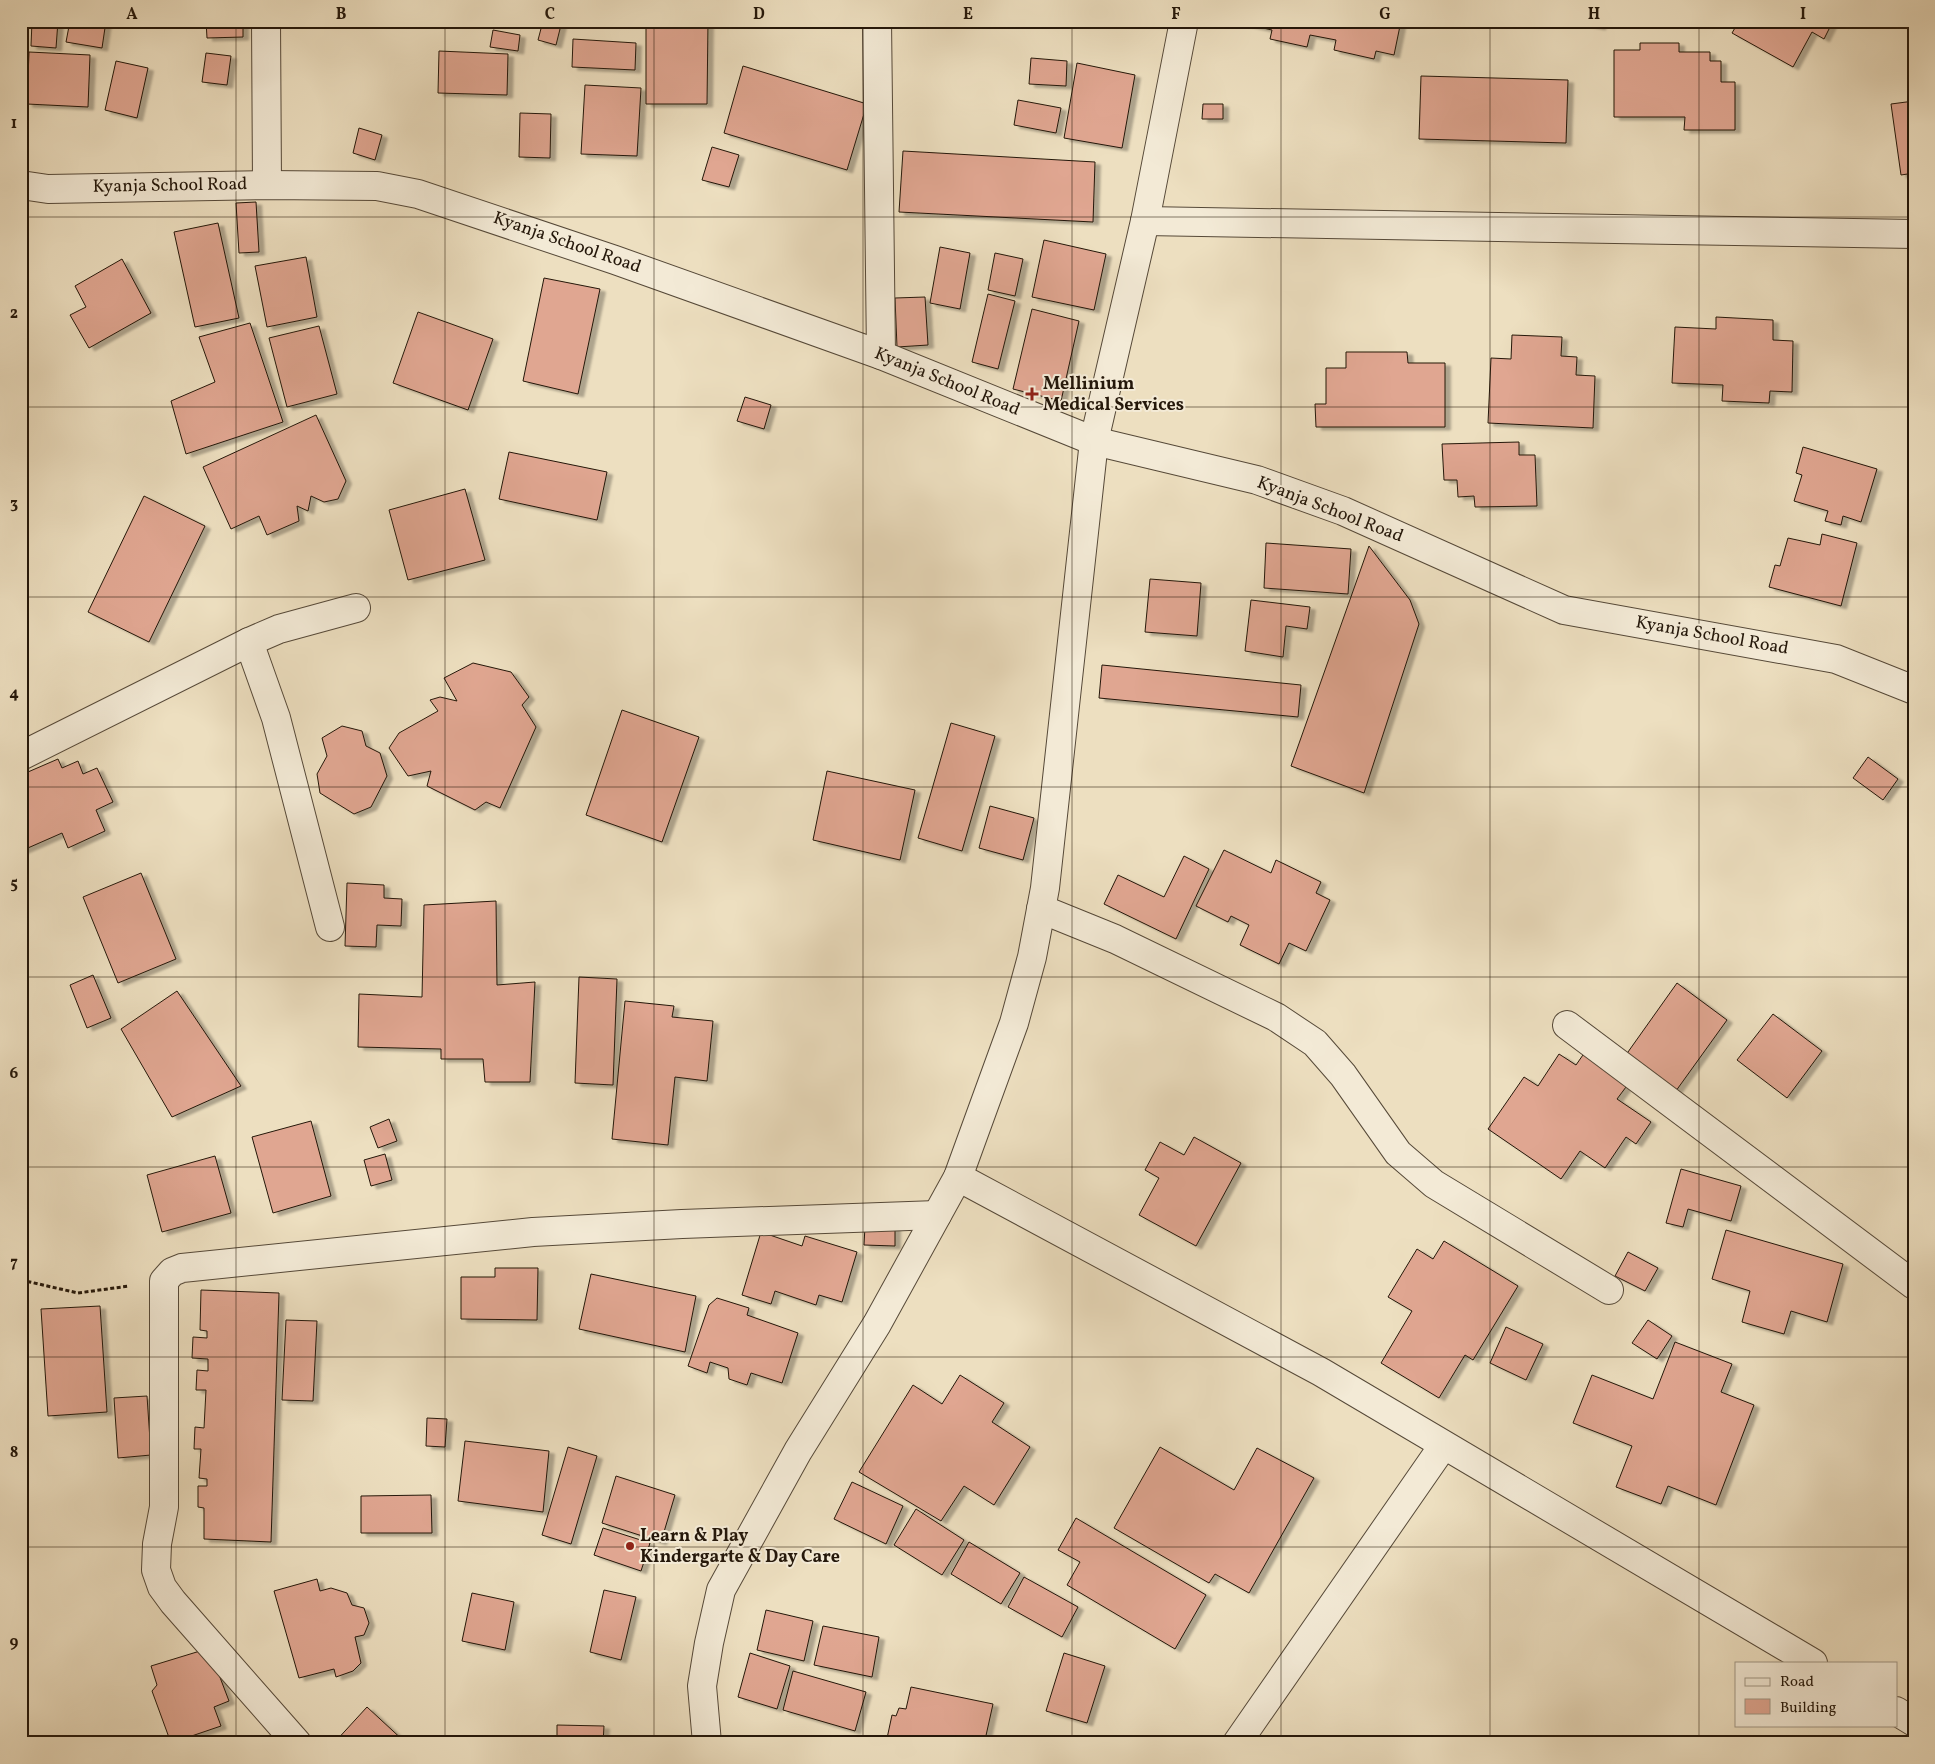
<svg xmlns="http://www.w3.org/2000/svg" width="1935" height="1764" font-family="Vollkorn,serif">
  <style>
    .building { fill: #e0a691; stroke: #24170a; filter: url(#shadow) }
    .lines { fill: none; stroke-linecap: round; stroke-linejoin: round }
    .minor-casing { stroke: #564938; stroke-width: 30 }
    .path { stroke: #24170a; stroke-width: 3; stroke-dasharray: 4 2.5; stroke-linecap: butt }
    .minor { stroke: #f3ead6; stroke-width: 28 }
    .grid { fill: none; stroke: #24170a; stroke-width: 1; stroke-opacity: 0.55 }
    .poi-dot { fill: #8f2418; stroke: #f3ead6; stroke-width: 2 }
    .labels { text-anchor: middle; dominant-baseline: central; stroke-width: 4; stroke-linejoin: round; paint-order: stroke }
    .street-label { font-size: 18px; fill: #24170a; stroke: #f3ead6 }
    .poi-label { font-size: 18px; font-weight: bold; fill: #24170a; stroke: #f3ead6; text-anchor: start }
    .neatline { fill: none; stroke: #24170a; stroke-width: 2 }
    .grid-label { font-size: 16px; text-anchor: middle; font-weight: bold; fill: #24170a }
  </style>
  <defs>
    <filter id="shadow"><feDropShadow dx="5.5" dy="3" stdDeviation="1" flood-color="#0004"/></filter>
  </defs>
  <rect width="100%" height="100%" fill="#eddfc0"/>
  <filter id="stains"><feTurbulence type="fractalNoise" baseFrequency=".004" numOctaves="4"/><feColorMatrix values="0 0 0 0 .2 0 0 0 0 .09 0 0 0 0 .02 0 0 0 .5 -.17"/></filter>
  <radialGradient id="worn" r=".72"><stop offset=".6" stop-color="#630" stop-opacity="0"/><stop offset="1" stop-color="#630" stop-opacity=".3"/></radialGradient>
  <g class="building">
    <polygon points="32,21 58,21 56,48 31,46"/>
    <polygon points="70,21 106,21 102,48 66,42"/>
    <polygon points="206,21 243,21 243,37 207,38"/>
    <polygon points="543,21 561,25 556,45 538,40"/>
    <polygon points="646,21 708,21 707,104 646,104"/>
    <polygon points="1232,21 1401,21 1394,55 1376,51 1374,59 1334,50 1336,40 1310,35 1307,47 1270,39 1272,30"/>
    <polygon points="1574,21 1601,21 1600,27"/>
    <polygon points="1739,21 1833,21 1824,39 1812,32 1793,67 1732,33"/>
    <polygon points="493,30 520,35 518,51 490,47"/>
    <polygon points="573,39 636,43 635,70 572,67"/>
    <polygon points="1640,43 1679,43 1679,52 1710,52 1710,61 1721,61 1721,82 1735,82 1735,130 1684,130 1685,117 1614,117 1614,50 1640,50"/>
    <polygon points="439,51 508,54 507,95 438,93"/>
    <polygon points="29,52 90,55 88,107 27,104"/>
    <polygon points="206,53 231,56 227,85 202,82"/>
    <polygon points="1031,58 1067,61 1066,86 1029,84"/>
    <polygon points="116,61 148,68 137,118 105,110"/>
    <polygon points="1077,63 1135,75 1122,148 1064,138"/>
    <polygon points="743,66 867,104 847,170 724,133"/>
    <polygon points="1421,76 1568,80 1566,143 1419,139"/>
    <polygon points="585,85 641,88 637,156 581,154"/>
    <polygon points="1018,100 1061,108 1056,133 1014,125"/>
    <polygon points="1914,101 1914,173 1901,175 1891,104"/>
    <polygon points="1203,104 1223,104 1223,119 1202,119"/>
    <polygon points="520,113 551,114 550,158 519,157"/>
    <polygon points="359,128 382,135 375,160 353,153"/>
    <polygon points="712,147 739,155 729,187 702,180"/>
    <polygon points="903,151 1095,162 1093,222 899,212"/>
    <polygon points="256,202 259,252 239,253 236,203"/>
    <polygon points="218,223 239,318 195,327 174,232"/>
    <polygon points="1044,240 1106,254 1094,310 1032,297"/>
    <polygon points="940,247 970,253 960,309 930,303"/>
    <polygon points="995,253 1023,259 1015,296 988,290"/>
    <polygon points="306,257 317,317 267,327 255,266"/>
    <polygon points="122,259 151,313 89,348 70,315 86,307 75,286"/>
    <polygon points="544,278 600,289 578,394 523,381"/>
    <polygon points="988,294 1015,301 998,369 972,362"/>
    <polygon points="925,297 928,345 897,347 895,298"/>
    <polygon points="1032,309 1079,321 1061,401 1013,389"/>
    <polygon points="418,312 493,339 468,410 393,383"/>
    <polygon points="1716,317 1773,320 1773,340 1793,341 1792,392 1770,391 1769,403 1722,401 1723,385 1672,383 1675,327 1716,329"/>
    <polygon points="250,323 283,422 186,454 171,401 215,382 199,337"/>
    <polygon points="319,326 337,394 287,407 269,338"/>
    <polygon points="1512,335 1562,337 1561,356 1577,357 1576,375 1595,376 1593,428 1488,423 1491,358 1511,359"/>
    <polygon points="1346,352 1407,352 1408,363 1445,363 1445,427 1316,427 1315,404 1326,404 1326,368 1346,368"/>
    <polygon points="745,397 771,405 764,429 737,421"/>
    <polygon points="316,415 346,481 338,499 324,502 311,496 308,511 297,506 299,521 267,535 259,516 231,529 203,467"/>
    <polygon points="1519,442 1519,455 1535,455 1537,506 1475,507 1474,496 1458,497 1457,480 1444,480 1442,444"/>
    <polygon points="1803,447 1877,469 1861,522 1843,516 1841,525 1825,521 1828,511 1794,501 1802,475 1796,473"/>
    <polygon points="509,452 607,472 597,520 499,499"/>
    <polygon points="465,489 485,560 408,580 389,510"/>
    <polygon points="144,496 205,526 149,642 88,612"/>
    <polygon points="1822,534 1857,543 1841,606 1769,587 1775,565 1780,566 1788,538 1820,545"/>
    <polygon points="1266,543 1351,549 1348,594 1264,588"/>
    <polygon points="1369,546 1410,600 1419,624 1364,793 1291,766"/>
    <polygon points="1150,579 1201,583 1197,636 1145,632"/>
    <polygon points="1251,600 1310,607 1307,629 1286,626 1283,657 1245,651"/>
    <polygon points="473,663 511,672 529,697 522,705 536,727 500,808 486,802 475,810 427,786 431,771 408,776 389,748 399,733 438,711 430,700 440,697 457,701 444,678"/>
    <polygon points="1102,665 1301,685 1298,717 1099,698"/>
    <polygon points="622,710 699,737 662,842 586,815"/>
    <polygon points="951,723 995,736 962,851 918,838"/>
    <polygon points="342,726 362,731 366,746 380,753 387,776 371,807 354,814 320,793 317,774 327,756 322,738"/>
    <polygon points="1868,757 1898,779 1883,800 1853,778"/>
    <polygon points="58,759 62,768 78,761 83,774 97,768 113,802 96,810 105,831 68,848 62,833 21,851 21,775"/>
    <polygon points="827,771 915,790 900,860 813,840"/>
    <polygon points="990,806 1034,818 1023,860 979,848"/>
    <polygon points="1224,850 1271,873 1276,860 1321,882 1316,893 1330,900 1306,951 1289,943 1279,964 1240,945 1249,925 1231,916 1228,922 1196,906"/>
    <polygon points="1184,856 1209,869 1176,939 1104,904 1118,875 1164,897"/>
    <polygon points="141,873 176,959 118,983 83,897"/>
    <polygon points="347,883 384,885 384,898 402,899 401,926 377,925 376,947 345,946"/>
    <polygon points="496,901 497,985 535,982 530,1082 485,1082 483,1059 441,1059 441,1049 358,1047 359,994 422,997 424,905"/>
    <polygon points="93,975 111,1018 87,1028 70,985"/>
    <polygon points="579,977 617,979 613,1085 575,1083"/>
    <polygon points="1677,983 1727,1020 1673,1095 1623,1059"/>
    <polygon points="177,991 241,1086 172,1117 121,1029"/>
    <polygon points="625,1001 674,1006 672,1017 713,1021 707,1081 675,1077 668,1145 612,1139"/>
    <polygon points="1773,1014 1822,1051 1787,1098 1737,1060"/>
    <polygon points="1585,1052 1629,1083 1617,1099 1651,1122 1636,1144 1626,1137 1605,1168 1580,1151 1561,1179 1488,1129 1524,1077 1538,1086 1559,1054 1576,1065"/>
    <polygon points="389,1119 397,1141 378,1148 370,1127"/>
    <polygon points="311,1121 331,1196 273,1213 252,1137"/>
    <polygon points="1194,1137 1241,1163 1196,1246 1139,1215 1159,1178 1145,1170 1160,1142 1184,1155"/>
    <polygon points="385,1154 392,1180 371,1186 364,1160"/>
    <polygon points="215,1156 231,1213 162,1232 147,1175"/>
    <polygon points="1681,1169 1741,1186 1731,1221 1688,1209 1683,1227 1666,1223"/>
    <polygon points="865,1226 895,1226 895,1246 864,1245"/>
    <polygon points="1726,1230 1843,1264 1827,1322 1791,1311 1784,1334 1742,1322 1750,1291 1712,1279"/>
    <polygon points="761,1232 802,1246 805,1236 857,1252 842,1302 819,1295 816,1305 775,1291 771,1304 742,1295"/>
    <polygon points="1444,1241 1518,1286 1473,1360 1465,1355 1439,1398 1381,1363 1412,1311 1388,1297 1417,1249 1433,1259"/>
    <polygon points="1628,1252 1658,1268 1645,1291 1615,1276"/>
    <polygon points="495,1268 538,1268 537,1320 461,1319 461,1277 495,1277"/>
    <polygon points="591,1274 696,1296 685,1352 579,1329"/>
    <polygon points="201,1290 279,1293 271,1542 204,1539 204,1508 198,1507 198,1486 207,1486 207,1479 199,1478 201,1449 194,1449 195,1427 204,1428 206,1390 196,1390 197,1370 208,1371 208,1359 192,1358 193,1337 207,1338 207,1331 200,1330"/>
    <polygon points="717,1298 749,1308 747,1315 798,1333 782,1383 751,1373 747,1385 729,1379 728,1368 710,1362 707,1373 688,1366 709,1305"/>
    <polygon points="100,1306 107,1412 48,1416 41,1309"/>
    <polygon points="286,1320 317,1321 313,1401 282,1400"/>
    <polygon points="1648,1320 1672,1336 1657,1359 1632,1343"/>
    <polygon points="1506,1327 1543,1344 1526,1380 1490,1363"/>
    <polygon points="1675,1342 1732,1364 1721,1392 1754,1405 1716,1505 1668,1486 1661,1504 1616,1487 1632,1446 1573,1423 1592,1375 1653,1399"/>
    <polygon points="960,1375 1004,1403 992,1422 1030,1447 994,1505 964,1486 941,1521 859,1472 913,1385 942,1404"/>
    <polygon points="147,1396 151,1455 118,1458 114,1398"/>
    <polygon points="427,1418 447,1419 445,1447 426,1446"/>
    <polygon points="465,1441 549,1451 543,1512 458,1501"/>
    <polygon points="568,1447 597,1456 571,1544 542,1535"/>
    <polygon points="1160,1447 1234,1490 1257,1448 1314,1478 1249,1593 1215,1574 1209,1583 1114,1528"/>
    <polygon points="616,1476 675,1495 661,1542 602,1523"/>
    <polygon points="852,1482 903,1506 886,1544 834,1519"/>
    <polygon points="431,1495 432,1533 361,1533 361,1496"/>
    <polygon points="916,1509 964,1540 942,1575 894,1545"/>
    <polygon points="1076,1518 1206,1595 1175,1649 1067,1585 1080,1562 1058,1550"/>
    <polygon points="603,1528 650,1543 641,1571 594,1555"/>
    <polygon points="969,1542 1020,1573 1001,1604 951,1574"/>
    <polygon points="1024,1577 1078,1607 1062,1637 1008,1607"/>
    <polygon points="317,1579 320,1591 331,1588 347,1593 352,1605 364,1608 369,1623 364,1635 355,1637 361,1663 353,1671 336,1677 334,1669 299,1678 274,1591"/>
    <polygon points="604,1590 636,1597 621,1660 590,1652"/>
    <polygon points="472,1593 514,1602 505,1650 462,1641"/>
    <polygon points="766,1610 813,1621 804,1661 757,1650"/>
    <polygon points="823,1626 879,1637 872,1677 814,1665"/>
    <polygon points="200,1651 213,1659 229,1701 214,1707 221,1726 171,1743 152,1691 157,1685 151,1666"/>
    <polygon points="750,1653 790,1666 777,1709 738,1697"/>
    <polygon points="1064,1653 1105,1666 1087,1723 1046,1711"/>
    <polygon points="793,1671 866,1692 855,1731 783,1710"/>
    <polygon points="911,1687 993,1704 985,1740 977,1738 976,1743 886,1743 892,1715 896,1716 899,1708 906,1709"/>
    <polygon points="367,1707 406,1743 334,1743"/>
    <polygon points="557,1725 604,1726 603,1743 557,1743"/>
  </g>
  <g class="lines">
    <defs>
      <g id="minor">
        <polyline points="266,21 267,185"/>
        <polyline points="877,21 881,355"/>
        <polyline points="21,185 48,189 267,185 377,186 418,194 615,260 881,355 1094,441 1257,480 1343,511 1564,610 1836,659 1914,690"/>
        <polyline points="1145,221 1914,234"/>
        <polyline points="249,642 276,718 330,927"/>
        <polyline points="21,756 249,642 279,629 356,608"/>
        <polyline points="1041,909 1115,939 1276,1017 1315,1043 1343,1075 1398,1153 1434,1184 1609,1290"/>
        <polyline points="1567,1025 1914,1285"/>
        <polyline points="958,1177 1321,1372 1813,1663"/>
        <polyline points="1896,1711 1914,1722"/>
        <polyline points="297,1743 173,1602 162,1587 156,1570 157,1544 164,1507 164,1281 172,1272 182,1268 533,1232 682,1224 937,1215"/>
        <polyline points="707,1743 702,1686 709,1643 721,1590 798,1451 877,1324 958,1177 1014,1023 1032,957 1045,888 1094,441 1145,221 1184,21"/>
        <polyline points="1237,1743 1443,1446"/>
      </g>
    </defs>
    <use href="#minor" class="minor-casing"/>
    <polyline class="path" points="21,1280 78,1293 129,1286"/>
    <use href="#minor" class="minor"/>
  </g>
  <path class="grid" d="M236,21V1743M445,21V1743M654,21V1743M863,21V1743M1072,21V1743M1281,21V1743M1490,21V1743M1699,21V1743M21,217H1914M21,407H1914M21,597H1914M21,787H1914M21,977H1914M21,1167H1914M21,1357H1914M21,1547H1914"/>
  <g class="poi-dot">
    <path d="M1029.5 386.5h5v5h5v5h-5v5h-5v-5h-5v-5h5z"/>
    <circle cx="630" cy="1546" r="5"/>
  </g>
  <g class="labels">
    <g class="street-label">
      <text transform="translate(170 186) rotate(-1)">Kyanja School Road</text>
      <text transform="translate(567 243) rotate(19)">Kyanja School Road</text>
      <text transform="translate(947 382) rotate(22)">Kyanja School Road</text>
      <text transform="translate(1330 510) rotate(21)">Kyanja School Road</text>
      <text transform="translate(1712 636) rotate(10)">Kyanja School Road</text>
    </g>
    <g class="poi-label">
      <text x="1043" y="384">Mellinium<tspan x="1043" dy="21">Medical Services</tspan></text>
      <text x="640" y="1536">Learn &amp; Play<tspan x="640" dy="21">Kindergarte &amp; Day Care</tspan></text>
    </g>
  </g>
  <rect width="1935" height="1764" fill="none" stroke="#eddfc0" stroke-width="55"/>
  <rect x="1735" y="1662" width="162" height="65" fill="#f3ead6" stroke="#a09684"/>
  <rect x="1745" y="1678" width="25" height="8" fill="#f3ead6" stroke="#a09684"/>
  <text x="1780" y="1686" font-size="15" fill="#24170a">Road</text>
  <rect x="1745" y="1699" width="25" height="15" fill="#e0a691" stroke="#a09684"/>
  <text x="1780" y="1712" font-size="15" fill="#24170a">Building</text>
  <rect x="28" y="28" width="1880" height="1708" class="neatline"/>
  <g class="grid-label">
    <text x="132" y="19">A</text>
    <text x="341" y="19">B</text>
    <text x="550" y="19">C</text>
    <text x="759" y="19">D</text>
    <text x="968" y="19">E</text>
    <text x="1176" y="19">F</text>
    <text x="1385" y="19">G</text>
    <text x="1594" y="19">H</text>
    <text x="1803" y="19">I</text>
    <text x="14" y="128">1</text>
    <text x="14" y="318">2</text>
    <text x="14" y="508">3</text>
    <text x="14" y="698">4</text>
    <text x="14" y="888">5</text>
    <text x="14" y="1078">6</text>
    <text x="14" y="1267">7</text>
    <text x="14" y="1457">8</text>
    <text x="14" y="1647">9</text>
  </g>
  <rect width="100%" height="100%" filter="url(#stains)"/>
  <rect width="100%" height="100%" fill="url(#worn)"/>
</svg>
